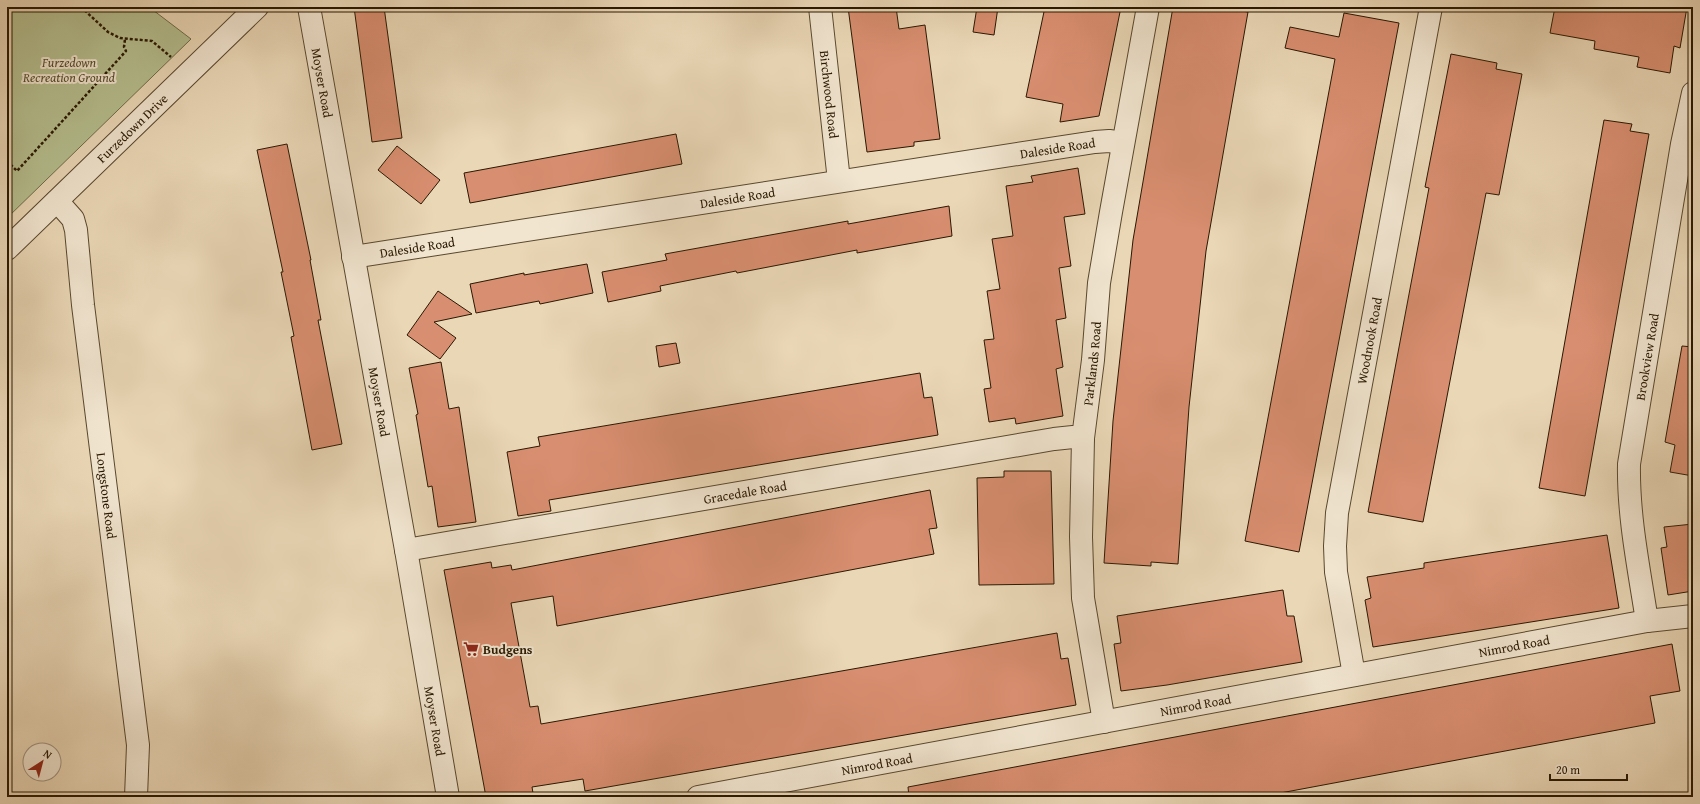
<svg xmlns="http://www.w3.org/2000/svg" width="1700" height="804" font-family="'Gentium Book Plus',serif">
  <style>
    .green { fill: #b5be8f; stroke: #6f6b48 }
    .building { fill: #d88e70; stroke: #291802 }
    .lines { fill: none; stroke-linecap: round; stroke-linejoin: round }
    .minor-casing { stroke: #59482f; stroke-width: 24 }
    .path { stroke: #291802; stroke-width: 2.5; stroke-dasharray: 3 2; stroke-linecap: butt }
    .minor { stroke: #f1e5d0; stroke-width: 22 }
    .labels { text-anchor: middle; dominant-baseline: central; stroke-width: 4; stroke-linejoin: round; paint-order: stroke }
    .park-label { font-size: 13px; font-style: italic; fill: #534a2c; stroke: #f1e5d0 }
    .street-label { font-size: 13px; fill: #291802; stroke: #f1e5d0 }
    .poi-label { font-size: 13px; font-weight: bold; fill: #291802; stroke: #f1e5d0; text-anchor: start }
  </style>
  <rect width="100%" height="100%" fill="#ead7b6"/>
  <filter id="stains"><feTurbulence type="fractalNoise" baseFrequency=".005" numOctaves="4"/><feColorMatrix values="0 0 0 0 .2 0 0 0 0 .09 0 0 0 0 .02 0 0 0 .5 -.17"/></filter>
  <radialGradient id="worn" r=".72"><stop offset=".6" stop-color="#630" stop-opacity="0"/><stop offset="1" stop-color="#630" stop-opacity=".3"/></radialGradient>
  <polygon class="green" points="7,7 149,7 191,39 7,218"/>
  <g class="building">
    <polygon points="354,7 384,7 402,138 372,142"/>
    <polygon points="848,7 896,7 899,29 925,25 940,139 914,142 914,146 867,152"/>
    <polygon points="977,7 998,7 994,35 973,32"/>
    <polygon points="1045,7 1121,7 1099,116 1060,122 1063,104 1026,97"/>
    <polygon points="1173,7 1217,7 1248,12 1206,251 1189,407 1178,564 1151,562 1151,566 1104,563 1113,421 1133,240"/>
    <polygon points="1555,7 1687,7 1680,48 1674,46 1670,73 1637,67 1639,57 1594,49 1595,41 1550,33"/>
    <polygon points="1344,13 1399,23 1299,552 1245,541 1335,59 1285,48 1290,27 1339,37"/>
    <polygon points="1451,54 1497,63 1496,69 1522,74 1499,195 1486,193 1423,522 1368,512 1429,188 1425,187"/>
    <polygon points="1604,120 1632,124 1630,131 1649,134 1585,496 1539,488"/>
    <polygon points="676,134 682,164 470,203 464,173"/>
    <polygon points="287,144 311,260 310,260 321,320 318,320 342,444 312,450 291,337 294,336 281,272 283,272 257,150"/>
    <polygon points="397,146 440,180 421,204 378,170"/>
    <polygon points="1078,168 1085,214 1064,217 1071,266 1059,268 1066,318 1056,320 1063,367 1056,369 1063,416 1016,424 1015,418 989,422 984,389 991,388 984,340 994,339 987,291 1000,289 992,239 1013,236 1006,186 1033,182 1031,176"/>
    <polygon points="949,206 952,236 857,253 857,250 737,273 736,271 660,286 661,291 608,302 602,272 667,260 665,254 848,221 848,224"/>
    <polygon points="587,264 593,293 540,304 539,301 476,313 470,284 524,273 524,275"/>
    <polygon points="438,291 472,314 434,322 456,338 440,359 407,335"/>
    <polygon points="676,343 680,363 659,367 656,346"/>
    <polygon points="1682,346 1693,347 1693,476 1670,472 1675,445 1665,442"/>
    <polygon points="441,362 449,409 459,407 476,522 438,527 432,486 428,487 416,415 418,414 409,368"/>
    <polygon points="920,373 924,398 932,397 938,435 549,500 551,511 518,516 507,452 540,446 538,437"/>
    <polygon points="1004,471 1051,471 1054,584 979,585 977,478 1004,477"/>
    <polygon points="930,490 937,528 929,529 934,554 557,626 553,596 511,603 530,707 538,706 541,724 1057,633 1061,659 1068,658 1076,705 585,791 583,779 532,787 533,793 512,797 486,797 444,570 491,562 492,568 511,565 512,570"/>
    <polygon points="1693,524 1693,591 1668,595 1661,548 1667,547 1664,527"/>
    <polygon points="1607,535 1619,608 1373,647 1365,600 1371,598 1367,577 1424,568 1424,563"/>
    <polygon points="1283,590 1287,616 1294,616 1302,662 1167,685 1121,691 1114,644 1121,643 1117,616"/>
    <polygon points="1672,644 1680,691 1650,696 1655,723 1259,797 909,797 908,787"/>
  </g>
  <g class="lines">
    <defs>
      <g id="minor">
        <path id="s1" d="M309,7L406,550L448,797"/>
        <path id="s2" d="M820,7L839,181"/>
        <path id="s3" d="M57,201L73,219L76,230L83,305L138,745L136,797"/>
        <path id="s4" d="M7,249L257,7"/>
        <path id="s5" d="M353,257L1095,142L1109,141L1123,143"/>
        <path id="s6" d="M406,550L1054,439L1073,437L1083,438"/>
        <path id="s7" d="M1647,621C1639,569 1628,516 1629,464L1682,144L1693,93"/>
        <path id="s8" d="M1354,675L1336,572L1335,546L1337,513L1431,7"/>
        <path id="s9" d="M1104,722L1083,598L1081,537L1083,438L1093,360L1099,283L1111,212L1148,7"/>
        <path id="s10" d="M698,797L1647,621L1693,616"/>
      </g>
    </defs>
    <use href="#minor" class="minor-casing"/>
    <g class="path">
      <polyline points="81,7 108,32 120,38 152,41 171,57"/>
      <polyline points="7,161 17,171 126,51 124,47 125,39"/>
    </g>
    <use href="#minor" class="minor"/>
  </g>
  <defs>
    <symbol id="supermarket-bare" viewBox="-9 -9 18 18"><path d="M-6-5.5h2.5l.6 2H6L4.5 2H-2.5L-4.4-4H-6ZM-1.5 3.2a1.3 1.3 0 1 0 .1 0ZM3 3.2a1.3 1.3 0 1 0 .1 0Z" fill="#8f2418" stroke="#f1e5d0" stroke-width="2.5" paint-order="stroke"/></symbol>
  </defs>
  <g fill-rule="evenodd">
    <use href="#supermarket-bare" x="460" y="638" width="22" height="22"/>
  </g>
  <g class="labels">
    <g class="park-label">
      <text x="69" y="62">Furzedown<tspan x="69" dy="15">Recreation Ground</tspan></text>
    </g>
    <g class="street-label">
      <text stroke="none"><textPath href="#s1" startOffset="77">Moyser Road</textPath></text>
      <text stroke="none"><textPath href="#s2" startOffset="88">Birchwood Road</textPath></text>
      <text stroke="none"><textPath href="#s4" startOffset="174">Furzedown Drive</textPath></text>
      <text stroke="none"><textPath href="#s5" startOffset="713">Daleside Road</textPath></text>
      <text stroke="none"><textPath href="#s5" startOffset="389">Daleside Road</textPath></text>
      <text stroke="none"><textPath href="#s5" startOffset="65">Daleside Road</textPath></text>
      <text stroke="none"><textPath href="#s8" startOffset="339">Woodnook Road</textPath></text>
      <text stroke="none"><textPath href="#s7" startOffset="267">Brookview Road</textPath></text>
      <text stroke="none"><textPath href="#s9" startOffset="361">Parklands Road</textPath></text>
      <text stroke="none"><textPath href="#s1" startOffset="401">Moyser Road</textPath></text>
      <text stroke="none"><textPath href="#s6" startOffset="344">Gracedale Road</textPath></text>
      <text stroke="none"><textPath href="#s3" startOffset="303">Longstone Road</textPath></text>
      <text stroke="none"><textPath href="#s10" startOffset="830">Nimrod Road</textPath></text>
      <text stroke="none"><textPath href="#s10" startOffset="506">Nimrod Road</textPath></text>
      <text stroke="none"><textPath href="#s1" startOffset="725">Moyser Road</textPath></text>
      <text stroke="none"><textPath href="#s10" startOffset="182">Nimrod Road</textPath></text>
    </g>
    <g class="poi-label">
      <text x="483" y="649">Budgens</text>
    </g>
  </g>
  <rect width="1700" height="804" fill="none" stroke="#ead7b6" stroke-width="24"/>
  <rect x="8" y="8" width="1684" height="788" fill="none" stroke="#291802" stroke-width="2"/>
  <rect x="12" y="12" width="1676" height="780" fill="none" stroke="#291802"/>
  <g transform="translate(42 762) rotate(36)"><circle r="19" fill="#f1e5d0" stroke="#a1937e"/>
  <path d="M0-3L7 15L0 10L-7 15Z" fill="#8f2418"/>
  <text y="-6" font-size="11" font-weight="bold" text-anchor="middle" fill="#291802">N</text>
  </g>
  <path d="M1550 774v6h77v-6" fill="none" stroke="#291802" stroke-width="2"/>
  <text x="1556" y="774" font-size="12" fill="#291802" stroke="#f1e5d0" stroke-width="3" paint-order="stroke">20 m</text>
  <rect width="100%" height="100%" filter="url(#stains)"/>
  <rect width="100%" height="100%" fill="url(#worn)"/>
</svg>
